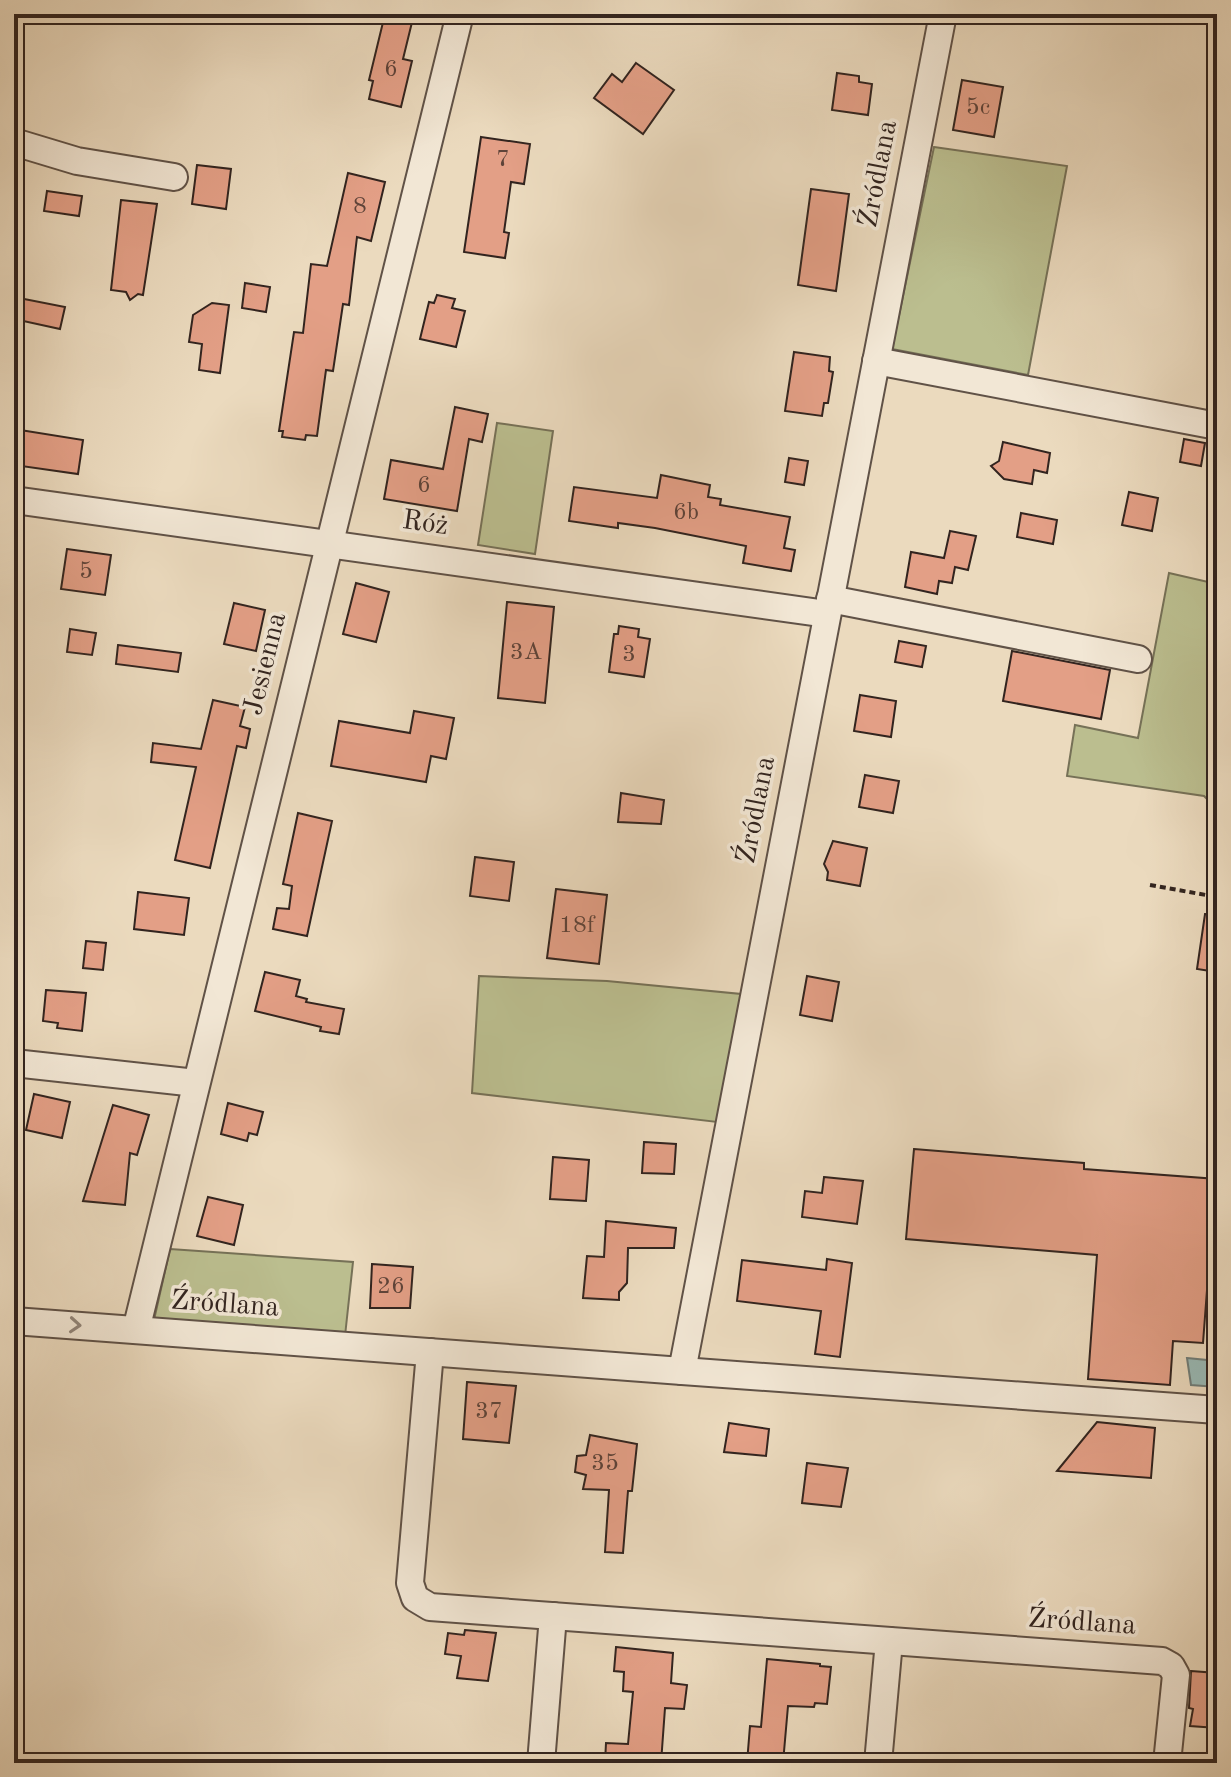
<svg xmlns="http://www.w3.org/2000/svg" width="1231" height="1777" font-family="'Old Standard TT',serif">
  <style>
    .green { fill: #bbbe8f; stroke: #767157; stroke-width: 2 }
    .water { fill: #99bab6; stroke: #707e7a; stroke-width: 2 }
    .building { fill: #e39f86; stroke: #32241f; stroke-width: 2 }
    .lines { fill: none; stroke-linecap: round; stroke-linejoin: round }
    .minor-casing { stroke: #605247; stroke-width: 30 }
    .path { stroke: #32241f; stroke-width: 4; stroke-dasharray: 6 4; stroke-linecap: butt }
    .minor { stroke: #f2e7d5; stroke-width: 26 }
    .oneway { stroke: #92867a }
    .labels { text-anchor: middle; dominant-baseline: central; stroke-width: 7; stroke-linejoin: round; paint-order: stroke }
    .number-label { font-size: 24px; fill: #5e4339 }
    .street-label { font-size: 28px; fill: #32241f; stroke: #f2e7d5 }
  </style>
  <rect width="100%" height="100%" fill="#ebdabe"/>
  <filter id="stains"><feTurbulence type="fractalNoise" baseFrequency=".0025" numOctaves="4"/><feColorMatrix values="0 0 0 0 .2 0 0 0 0 .09 0 0 0 0 .02 0 0 0 .5 -.17"/></filter>
  <radialGradient id="worn" r=".72"><stop offset=".6" stop-color="#630" stop-opacity="0"/><stop offset="1" stop-color="#630" stop-opacity=".3"/></radialGradient>
  <g class="green">
    <polygon points="934,147 1067,166 1028,375 892,349"/>
    <polygon points="497,423 553,431 535,554 478,545"/>
    <polygon points="1169,573 1217,584 1217,809 1204,796 1067,776 1075,725 1138,738"/>
    <polygon points="479,976 607,981 741,994 717,1122 472,1093"/>
    <polygon points="170,1249 353,1262 345,1336 154,1320"/>
  </g>
  <polygon class="water" points="1187,1358 1217,1361 1217,1387 1191,1385"/>
  <g class="building">
    <polygon points="385,14 414,14 403,59 412,61 401,107 369,99 373,81 369,80"/>
    <polygon points="636,63 674,90 643,134 594,98 612,74 622,82"/>
    <polygon points="837,73 859,76 859,82 872,84 868,115 832,110"/>
    <polygon points="962,80 1003,87 994,137 953,130"/>
    <polygon points="481,137 530,144 524,184 511,182 504,232 509,233 505,258 464,252"/>
    <polygon points="197,165 231,169 226,209 192,204"/>
    <polygon points="348,173 385,182 371,241 357,237 349,305 343,304 333,371 326,370 317,436 306,435 305,440 282,437 283,431 279,431 294,332 303,333 311,264 327,266"/>
    <polygon points="811,189 849,194 836,291 798,285"/>
    <polygon points="47,191 82,196 79,216 44,211"/>
    <polygon points="121,200 157,204 143,295 138,294 130,300 126,292 111,290"/>
    <polygon points="245,283 270,287 266,312 242,308"/>
    <polygon points="437,295 455,299 452,308 465,311 456,347 420,339 429,302 434,303"/>
    <polygon points="14,297 65,307 60,329 14,319"/>
    <polygon points="212,303 229,305 220,373 199,370 202,344 189,342 193,315"/>
    <polygon points="794,352 830,357 829,371 833,372 828,403 824,403 822,416 785,411"/>
    <polygon points="455,407 488,414 482,442 469,439 457,511 384,499 391,460 443,469"/>
    <polygon points="14,429 83,440 78,474 14,465"/>
    <polygon points="1184,439 1205,443 1201,466 1180,462"/>
    <polygon points="1003,442 1050,453 1047,473 1034,470 1032,484 1004,479 991,466 999,461"/>
    <polygon points="789,458 808,461 804,485 785,482"/>
    <polygon points="661,475 710,485 708,497 721,499 720,505 790,517 784,548 795,550 791,571 743,563 746,546 655,528 618,523 618,528 569,521 574,487 657,498"/>
    <polygon points="1129,492 1158,498 1152,531 1122,525"/>
    <polygon points="1021,513 1057,520 1053,544 1017,537"/>
    <polygon points="950,531 976,536 968,570 955,567 952,583 939,581 937,594 905,587 911,552 944,558"/>
    <polygon points="67,549 111,555 105,595 61,589"/>
    <polygon points="356,583 389,592 376,642 343,634"/>
    <polygon points="507,602 554,607 545,703 498,698"/>
    <polygon points="234,603 265,610 256,651 224,644"/>
    <polygon points="619,626 639,629 638,637 650,639 644,677 609,672 614,634 618,634"/>
    <polygon points="70,629 96,633 92,655 67,652"/>
    <polygon points="899,641 926,646 922,667 895,662"/>
    <polygon points="118,645 181,653 178,672 116,664"/>
    <polygon points="1012,651 1110,670 1101,719 1003,701"/>
    <polygon points="860,695 896,701 891,737 854,731"/>
    <polygon points="213,700 245,707 240,726 250,729 246,748 237,746 210,868 175,860 196,767 151,762 153,743 201,749"/>
    <polygon points="414,711 454,718 446,759 431,756 426,782 331,766 339,721 410,733"/>
    <polygon points="865,775 899,781 893,813 859,807"/>
    <polygon points="621,793 664,800 661,824 618,822"/>
    <polygon points="298,813 332,821 307,936 273,929 277,908 289,909 292,886 283,884"/>
    <polygon points="833,841 867,848 860,886 827,880 828,872 824,864"/>
    <polygon points="475,857 514,862 509,901 470,896"/>
    <polygon points="556,889 607,895 599,964 547,958"/>
    <polygon points="138,892 189,898 184,935 134,929"/>
    <polygon points="1205,914 1217,915 1217,972 1197,969"/>
    <polygon points="86,941 106,943 103,970 83,968"/>
    <polygon points="265,972 300,980 296,996 307,999 306,1002 344,1009 339,1034 320,1031 321,1027 255,1011"/>
    <polygon points="807,976 839,982 832,1021 800,1015"/>
    <polygon points="46,990 86,993 82,1031 57,1028 58,1023 43,1021"/>
    <polygon points="34,1094 70,1102 62,1138 26,1130"/>
    <polygon points="228,1103 263,1112 257,1135 249,1133 247,1141 221,1134"/>
    <polygon points="113,1105 149,1115 137,1155 130,1153 125,1205 83,1201"/>
    <polygon points="644,1142 676,1144 674,1174 642,1173"/>
    <polygon points="914,1149 1084,1163 1084,1169 1217,1179 1217,1291 1207,1290 1203,1343 1173,1341 1170,1385 1088,1379 1097,1255 906,1239"/>
    <polygon points="553,1157 589,1160 586,1201 550,1199"/>
    <polygon points="824,1177 863,1181 857,1224 802,1217 805,1191 822,1193"/>
    <polygon points="208,1197 243,1205 234,1245 197,1236"/>
    <polygon points="606,1221 676,1228 674,1248 628,1248 627,1283 619,1292 619,1300 583,1298 587,1256 604,1257"/>
    <polygon points="827,1259 852,1263 840,1357 815,1354 821,1311 737,1301 742,1260 826,1270"/>
    <polygon points="372,1264 413,1267 410,1308 370,1308"/>
    <polygon points="467,1382 516,1386 509,1443 463,1439"/>
    <polygon points="1097,1422 1155,1428 1151,1478 1057,1471"/>
    <polygon points="729,1423 769,1429 766,1456 724,1452"/>
    <polygon points="590,1435 637,1444 632,1491 628,1491 623,1553 605,1552 609,1490 583,1489 586,1475 575,1472 577,1456 586,1455"/>
    <polygon points="807,1463 848,1468 841,1507 802,1503"/>
    <polygon points="465,1630 496,1633 488,1681 457,1678 461,1656 445,1654 448,1633 464,1635"/>
    <polygon points="616,1647 673,1653 671,1683 687,1685 684,1709 665,1708 661,1763 605,1763 606,1743 628,1744 633,1692 623,1691 624,1672 614,1671"/>
    <polygon points="767,1659 820,1664 820,1666 831,1667 827,1704 815,1703 814,1707 788,1706 783,1763 747,1763 750,1726 761,1727"/>
    <polygon points="1191,1671 1217,1673 1217,1728 1190,1726 1193,1709 1189,1708"/>
  </g>
  <g class="lines">
    <defs>
      <g id="minor">
        <polyline points="14,142 77,161 174,177"/>
        <polyline points="876,361 1217,426"/>
        <polyline points="14,500 827,614"/>
        <polyline points="830,599 1138,659"/>
        <polyline points="14,1063 196,1083"/>
        <polyline points="14,1321 682,1371 943,14"/>
        <polyline points="136,1330 460,14"/>
        <polyline points="430,1352 410,1583 415,1598 430,1607 1162,1661 1171,1666 1176,1675 1167,1763"/>
        <polyline points="682,1371 1217,1410"/>
        <polyline points="541,1763 553,1616"/>
        <polyline points="878,1763 889,1641"/>
      </g>
    </defs>
    <use href="#minor" class="minor-casing"/>
    <polyline class="path" points="1150,885 1217,897"/>
    <use href="#minor" class="minor"/>
  </g>
  <defs><path id="oneway-chevron" d="M-2-3.5L2.5 0L-2 3.5" fill="none" stroke-width="1.6" stroke-linecap="round" stroke-linejoin="round" transform="scale(2)"/></defs>
  <use class="oneway" href="#oneway-chevron" transform="translate(75 1325) rotate(4)"/>
  <g class="labels">
    <g class="number-label">
      <text x="391" y="70">6</text>
      <text x="978" y="108">5c</text>
      <text x="503" y="160">7</text>
      <text x="360" y="207">8</text>
      <text x="424" y="486">6</text>
      <text x="686" y="513">6b</text>
      <text x="86" y="572">5</text>
      <text x="526" y="653">3A</text>
      <text x="629" y="655">3</text>
      <text x="577" y="926">18f</text>
      <text x="391" y="1287">26</text>
      <text x="489" y="1412">37</text>
      <text x="605" y="1464">35</text>
    </g>
    <g class="street-label">
      <text transform="translate(879 174) rotate(-79)">Źródlana</text>
      <text transform="translate(425 524) rotate(8)">Róż</text>
      <text transform="translate(266 664) rotate(-76)">Jesienna</text>
      <text transform="translate(757 810) rotate(-79)">Źródlana</text>
      <text transform="translate(225 1305) rotate(4)">Źródlana</text>
      <text transform="translate(1082 1623) rotate(4)">Źródlana</text>
    </g>
  </g>
  <rect width="1231" height="1777" fill="none" stroke="#ebdabe" stroke-width="48"/>
  <rect x="16" y="16" width="1199" height="1745" fill="none" stroke="#32241f" stroke-width="4"/>
  <rect x="24" y="24" width="1183" height="1729" fill="none" stroke="#32241f" stroke-width="2"/>
  <rect width="100%" height="100%" filter="url(#stains)"/>
  <rect width="100%" height="100%" fill="url(#worn)"/>
</svg>
